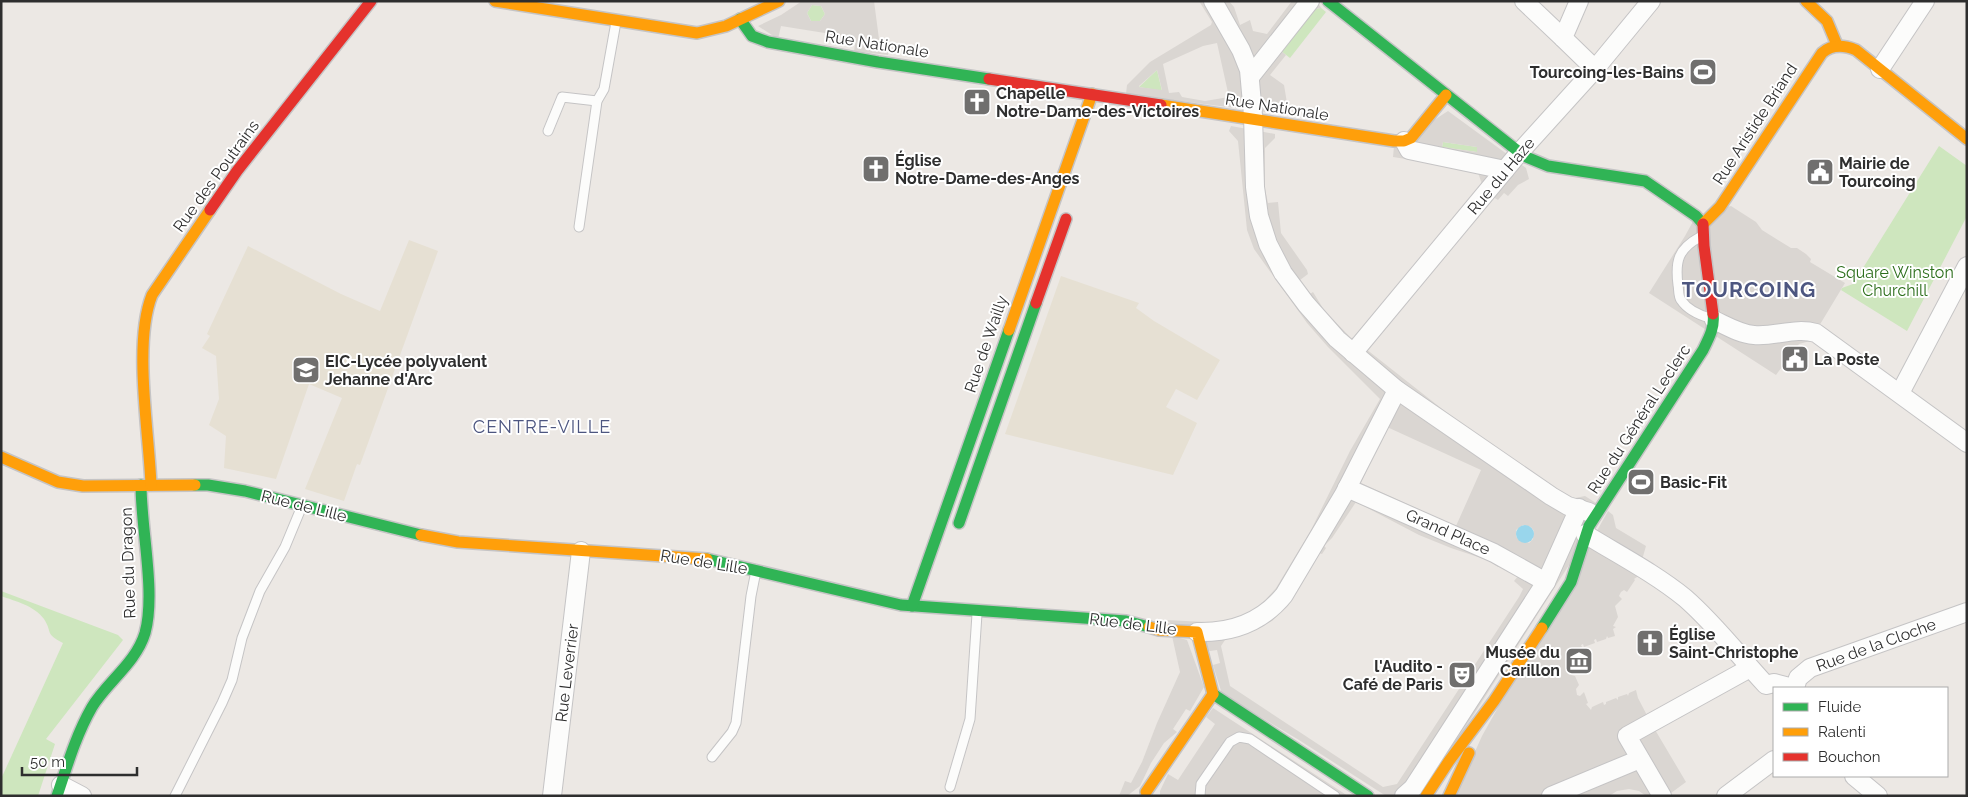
<svg xmlns="http://www.w3.org/2000/svg" width="1968" height="797" font-family="Raleway,sans-serif">
  <style>
    .education { fill: #e6e0d3 }
    .green { fill: #cee6be }
    .plaza { fill: #dad6d2; fill-rule: evenodd }
    .water { fill: #99d6ec }
    .lines { fill: none; stroke-linecap: round; stroke-linejoin: round }
    .lane-casing { stroke: #c5c4c5; stroke-width: 11 }
    .street-casing { stroke: #c5c4c5; stroke-width: 20 }
    .fast-casing { stroke: #c5c4c5; stroke-width: 14 }
    .slow-casing { stroke: #c5c4c5; stroke-width: 14 }
    .jam-casing { stroke: #c5c4c5; stroke-width: 14 }
    .lane { stroke: #fcfcfb; stroke-width: 9 }
    .street { stroke: #fcfcfb; stroke-width: 18 }
    .fast { stroke: #30b455; stroke-width: 11 }
    .slow { stroke: #ff9f0a; stroke-width: 11 }
    .jam { stroke: #e5322d; stroke-width: 11 }
    .labels { text-anchor: middle; dominant-baseline: central; stroke-width: 4; stroke-linejoin: round; paint-order: stroke }
    .street-label { font-size: 16px; fill: #2e2e2e; stroke: #fff }
    .poi-label { font-size: 16px; font-weight: bold; fill: #2e2e2e; stroke: #fff; text-anchor: start }
    .park-label { font-size: 16px; fill: #2c6e1b; stroke: #fff }
    .neighbourhood-label { font-size: 18px; letter-spacing: 1px; fill: #4d5680; stroke: #fff }
    .district-label { font-size: 21px; font-weight: bold; letter-spacing: 1px; fill: #4d5680; stroke: #fff }
  </style>
  <rect width="100%" height="100%" fill="#ece8e4"/>
  <g class="education">
    <polygon points="409,240 438,251 360,465 357,464 344,501 305,489 342,398 309,384 276,479 224,468 226,436 209,425 219,399 216,356 202,348 210,336 207,334 248,246 341,294 380,311"/>
    <polygon points="1061,276 1139,303 1136,308 1154,321 1220,360 1197,400 1176,389 1166,407 1197,423 1173,475 1005,434"/>
  </g>
  <g class="green">
    <polygon points="812,5 821,6 825,14 820,21 811,21 807,13"/>
    <polygon points="1321,8 1326,12 1290,58 1281,51 1313,9"/>
    <polygon points="1157,70 1162,91 1139,87"/>
    <polygon points="1443,142 1477,147 1477,152 1442,147"/>
    <polygon points="1939,146 1967,166 1967,216 1907,331 1841,290 1842,288 1853,284"/>
    <path d="M1,591L118,635L123,640L46,739L55,744L38,796H1V779L63,643C44,633 53,633 44,619C35,606 15,601 1,596Z"/>
  </g>
  <g class="plaza">
    <path d="M802,1H874L879,39L889,48L888,55L854,51L856,38L781,26L778,39L758,26L781,15ZM812,5L821,6L825,14L820,21H811L807,13Z"/>
    <path d="M1199,1H1229L1234,7L1240,25L1250,20L1253,31L1267,34L1292,1H1299L1272,36L1317,1L1321,8L1313,9L1281,51L1286,55L1270,75L1284,85L1289,115L1126,94L1127,85L1150,62L1211,25L1212,22ZM1217,43L1229,97L1205,101L1182,97L1179,92L1169,93L1163,64L1203,46ZM1157,70L1162,90L1139,87V86Z"/>
    <path d="M1448,111L1526,168L1529,179L1518,185L1508,196L1504,193L1498,200L1493,197L1478,216L1479,217L1440,260L1366,349L1479,438L1570,499L1585,496L1596,503L1569,565L1422,796H1386L1299,740L1222,694L1213,665L1220,663L1217,650L1210,651L1166,620L1225,623L1237,619L1259,607L1276,588L1311,530L1350,451L1380,399L1328,347L1307,323L1254,249L1247,230L1238,141L1229,131L1231,126L1275,134V138L1265,148V189L1268,203L1278,202L1281,233L1307,270L1308,274L1300,280L1310,294L1313,292L1324,310L1351,338L1357,337L1451,226L1448,224L1482,184L1477,170L1393,157L1394,146ZM1443,142L1477,147V152L1442,147ZM1387,427L1481,470L1456,526L1361,483ZM1356,502L1419,535L1451,548L1487,560L1498,567L1502,562L1519,575L1514,581L1523,589L1519,597L1397,784L1383,787L1230,686L1221,646L1225,640L1256,629L1272,621L1288,606L1319,553L1322,554L1326,548L1324,546L1332,538ZM1523,525L1531,527L1534,531L1533,539L1529,543L1516,537V530Z"/>
    <polygon points="1731,206 1756,222 1762,230 1791,248 1797,248 1806,254 1811,259 1810,262 1845,283 1810,341 1799,344 1776,375 1649,293 1685,236 1696,216"/>
    <polygon points="1608,511 1613,515 1616,528 1646,546 1637,577 1634,579 1635,580 1627,592 1624,590 1621,592 1619,596 1622,599 1615,606 1618,617 1613,626 1616,627 1613,629 1615,636 1608,638 1607,636 1606,639 1597,642 1596,639 1594,640 1595,643 1584,647 1583,644 1581,645 1582,647 1571,651 1569,649 1568,650 1568,657 1570,657 1574,667 1569,667 1568,670 1571,675 1575,676 1579,685 1576,689 1577,695 1580,696 1584,692 1588,703 1586,704 1591,710 1592,707 1603,702 1604,705 1606,704 1606,702 1616,698 1618,700 1618,697 1627,694 1628,696 1629,693 1636,690 1638,698 1651,723 1686,782 1667,796 1646,796 1639,791 1629,789 1617,791 1609,796 1455,796 1482,736"/>
    <polygon points="1172,636 1187,640 1204,687 1190,711 1186,709 1173,729 1177,732 1164,743 1151,763 1140,786 1127,796 1119,796 1125,781 1131,783 1142,762 1157,723 1180,672"/>
    <polygon points="1213,708 1348,796 1160,796 1160,791 1168,774 1178,780 1215,724 1206,717"/>
  </g>
  <circle class="water" cx="1525" cy="534" r="9"/>
  <g class="lines">
    <defs>
      <g id="lane">
        <polyline points="548,131 562,97 597,101"/>
        <polyline points="579,227 597,101 604,89 616,22"/>
        <path d="M1700,237C1678,249 1675,261 1678,285C1679,289 1678,296 1681,300C1687,309 1699,315 1710,318"/>
        <polyline points="712,757 732,732 736,723 751,596 756,571"/>
        <polyline points="950,787 970,719 977,614"/>
        <polyline points="175,796 222,703 232,680 242,638 260,591 285,547 302,506"/>
        <polyline points="1200,796 1201,784 1230,742 1239,737 1250,739 1335,796"/>
      </g>
      <g id="street">
        <polyline points="1213,1 1241,50 1249,70 1253,115 1255,187 1259,216 1268,244 1283,273 1306,304 1337,339 1397,390 1551,496 1568,506 1589,512"/>
        <polyline points="1524,1 1563,38"/>
        <polyline points="1579,1 1563,38 1595,69"/>
        <polyline points="1880,69 1925,1"/>
        <polyline points="1250,77 1310,1"/>
        <polyline points="1404,141 1409,150 1505,170"/>
        <path d="M1714,320C1727,326 1740,334 1754,335C1775,337 1795,327 1816,333L1967,443"/>
        <polyline points="1353,353 1519,153 1595,69 1651,1"/>
        <polyline points="1900,393 1967,266"/>
        <polyline points="1347,488 1494,553 1546,582"/>
        <path d="M1585,534C1619,555 1654,573 1685,598C1715,624 1739,656 1766,685L1774,683L1793,688"/>
        <path d="M1197,632C1231,633 1262,622 1284,595L1344,494L1397,390"/>
        <polyline points="1795,688 1798,678 1810,668 1967,612"/>
        <polyline points="1854,776 1878,796"/>
        <polyline points="61,785 82,796"/>
        <polyline points="552,796 581,551"/>
        <polyline points="1404,796 1413,788 1546,582 1579,508"/>
        <polyline points="1551,796 1640,759"/>
        <polyline points="1662,796 1627,736 1750,668"/>
        <polyline points="1726,796 1774,760"/>
      </g>
      <g id="fast">
        <polyline points="1328,1 1524,156 1548,166 1645,181 1696,216 1703,224"/>
        <polyline points="740,19 752,36 768,42 878,62 989,79"/>
        <polyline points="195,485 208,485 245,491 421,535"/>
        <polyline points="959,523 1036,303"/>
        <polyline points="707,559 901,605 1126,621 1149,627"/>
        <polyline points="912,606 1009,330"/>
        <path d="M1542,628L1571,582L1589,526L1703,350C1709,338 1715,327 1713,314"/>
        <polyline points="1213,694 1368,796"/>
        <path d="M57,796C67,766 76,735 92,707C107,682 136,663 145,633C156,593 141,529 141,485"/>
      </g>
      <g id="slow">
        <polyline points="495,1 697,33 726,26 779,1"/>
        <polyline points="1806,1 1827,21 1837,45"/>
        <polyline points="1161,105 1394,141 1404,141 1411,138 1446,95"/>
        <path d="M1703,224L1720,207L1822,53C1832,44 1844,45 1856,50L1967,139"/>
        <polyline points="1009,330 1092,94"/>
        <polyline points="1,457 58,482 83,486 195,485"/>
        <path d="M151,485C149,432 133,343 152,295L210,210"/>
        <polyline points="421,535 458,542 707,559"/>
        <polyline points="1149,627 1159,630 1197,632 1213,694"/>
        <polyline points="1146,792 1213,694"/>
        <polyline points="1426,796 1449,761 1494,701 1542,628"/>
        <polyline points="1449,796 1469,753"/>
      </g>
      <g id="jam">
        <polyline points="989,79 1161,105"/>
        <polyline points="210,210 237,171 371,1"/>
        <polyline points="1703,224 1704,246 1713,314"/>
        <polyline points="1036,303 1066,219"/>
      </g>
    </defs>
    <use href="#lane" class="lane-casing"/>
    <use href="#street" class="street-casing"/>
    <use href="#fast" class="fast-casing"/>
    <use href="#slow" class="slow-casing"/>
    <use href="#jam" class="jam-casing"/>
    <use href="#lane" class="lane"/>
    <use href="#street" class="street"/>
    <use href="#fast" class="fast"/>
    <use href="#slow" class="slow"/>
    <use href="#jam" class="jam"/>
  </g>
  <defs>
    <symbol id="stadium-square" viewBox="-11 -11 22 22"><rect x="-9" y="-9" width="18" height="18" rx="4" fill="#706f6e" stroke="#fff"/><path d="M0-5a6.5 5 0 1 0 0 10a6.5 5 0 1 0 0-10ZM-3.5-1.8h7v3.6h-7Z" fill="#fff"/></symbol>
    <symbol id="church-square" viewBox="-11 -11 22 22"><rect x="-9" y="-9" width="18" height="18" rx="4" fill="#706f6e" stroke="#fff"/><path d="M-1.2-6h2.4v3.5h3.3v2.4h-3.3V6h-2.4V-.1h-3.3v-2.4h3.3Z" fill="#fff"/></symbol>
    <symbol id="civic-square" viewBox="-11 -11 22 22"><rect x="-9" y="-9" width="18" height="18" rx="4" fill="#706f6e" stroke="#fff"/><path d="M-.6-6.5H3V-4.5H.6V-3L4-1V1h2V6H-6V1h2V-1L-.6-3ZM-1.2 2.5V6h2.4V2.5Z" fill="#fff"/></symbol>
    <symbol id="school-square" viewBox="-11 -11 22 22"><rect x="-9" y="-9" width="18" height="18" rx="4" fill="#706f6e" stroke="#fff"/><path d="M0-5L7-2L0 1L-7-2ZM-4 1L0 2.5L4 1V4Q0 6-4 4Z" fill="#fff"/></symbol>
    <symbol id="museum-square" viewBox="-11 -11 22 22"><rect x="-9" y="-9" width="18" height="18" rx="4" fill="#706f6e" stroke="#fff"/><path d="M0-6L6-3V-2H-6V-3ZM-5-1h2V3h-2ZM-1-1h2V3h-2ZM3-1h2V3H3ZM-6 4H6V6H-6Z" fill="#fff"/></symbol>
    <symbol id="theatre-square" viewBox="-11 -11 22 22"><rect x="-9" y="-9" width="18" height="18" rx="4" fill="#706f6e" stroke="#fff"/><path d="M-5-5.5Q0-4 5-5.5V0Q5 5 0 6Q-5 5-5 0ZM-3.3-2.5H-1v1.5H-3.3ZM1-2.5H3.3v1.5H1ZM-2.8 1Q0 5.5 2.8 1Z" fill="#fff"/></symbol>
  </defs>
  <g fill-rule="evenodd">
    <use href="#stadium-square" x="1687" y="56" width="32" height="32"/>
    <use href="#church-square" x="961" y="86" width="32" height="32"/>
    <use href="#church-square" x="860" y="153" width="32" height="32"/>
    <use href="#civic-square" x="1804" y="156" width="32" height="32"/>
    <use href="#civic-square" x="1779" y="343" width="32" height="32"/>
    <use href="#school-square" x="290" y="354" width="32" height="32"/>
    <use href="#stadium-square" x="1625" y="466" width="32" height="32"/>
    <use href="#church-square" x="1634" y="627" width="32" height="32"/>
    <use href="#museum-square" x="1563" y="645" width="32" height="32"/>
    <use href="#theatre-square" x="1446" y="659" width="32" height="32"/>
  </g>
  <g class="labels">
    <g class="street-label">
      <text transform="translate(877 44) rotate(9)">Rue Nationale</text>
      <text transform="translate(1277 107) rotate(9)">Rue Nationale</text>
      <text transform="translate(1755 124) rotate(-57)">Rue Aristide Briand</text>
      <text transform="translate(216 176) rotate(-54)">Rue des Poutrains</text>
      <text transform="translate(1501 176) rotate(-50)">Rue du Haze</text>
      <text transform="translate(986 344) rotate(-71)">Rue de Wailly</text>
      <text transform="translate(1639 419) rotate(-57)">Rue du Général Leclerc</text>
      <text transform="translate(304 506) rotate(14)">Rue de Lille</text>
      <text transform="translate(1448 532) rotate(24)">Grand Place</text>
      <text transform="translate(704 562) rotate(9)">Rue de Lille</text>
      <text transform="translate(128 563) rotate(-92)">Rue du Dragon</text>
      <text transform="translate(1133 624) rotate(7)">Rue de Lille</text>
      <text transform="translate(1876 645) rotate(-20)">Rue de la Cloche</text>
      <text transform="translate(567 673) rotate(-83)">Rue Leverrier</text>
    </g>
    <g class="poi-label">
      <text x="1684" y="72" text-anchor="end">Tourcoing-les-Bains</text>
      <text x="996" y="93">Chapelle<tspan x="996" dy="18">Notre-Dame-des-Victoires</tspan></text>
      <text x="895" y="160">Église<tspan x="895" dy="18">Notre-Dame-des-Anges</tspan></text>
      <text x="1839" y="163">Mairie de<tspan x="1839" dy="18">Tourcoing</tspan></text>
      <text x="1814" y="359">La Poste</text>
      <text x="325" y="361">EIC-Lycée polyvalent<tspan x="325" dy="18">Jehanne d'Arc</tspan></text>
      <text x="1660" y="482">Basic-Fit</text>
      <text x="1669" y="634">Église<tspan x="1669" dy="18">Saint-Christophe</tspan></text>
      <text x="1560" y="652" text-anchor="end">Musée du<tspan x="1560" dy="18">Carillon</tspan></text>
      <text x="1443" y="666" text-anchor="end">l'Audito -<tspan x="1443" dy="18">Café de Paris</tspan></text>
    </g>
    <g class="park-label">
      <text x="1895" y="272">Square Winston<tspan x="1895" dy="18">Churchill</tspan></text>
    </g>
    <g class="neighbourhood-label">
      <text x="542" y="426">CENTRE-VILLE</text>
    </g>
    <g class="district-label">
      <text x="1749" y="289">TOURCOING</text>
    </g>
  </g>
  <rect width="1968" height="797" fill="none" stroke="#2e2e2e" stroke-width="5"/>
  <rect x="1773" y="687" width="175" height="90" fill="#ffffff" stroke="#ababab"/>
  <rect x="1783" y="703" width="25" height="8" fill="#30b455" stroke="#ababab"/>
  <text x="1818" y="712" font-size="15" fill="#2e2e2e">Fluide</text>
  <rect x="1783" y="728" width="25" height="8" fill="#ff9f0a" stroke="#ababab"/>
  <text x="1818" y="737" font-size="15" fill="#2e2e2e">Ralenti</text>
  <rect x="1783" y="753" width="25" height="8" fill="#e5322d" stroke="#ababab"/>
  <text x="1818" y="762" font-size="15" fill="#2e2e2e">Bouchon</text>
  <path d="M22 767v8h115v-8" fill="none" stroke="#2e2e2e" stroke-width="2.5"/>
  <text x="30" y="767" font-size="15" fill="#2e2e2e" stroke="#ffffff" stroke-width="4" paint-order="stroke">50 m</text>
</svg>
